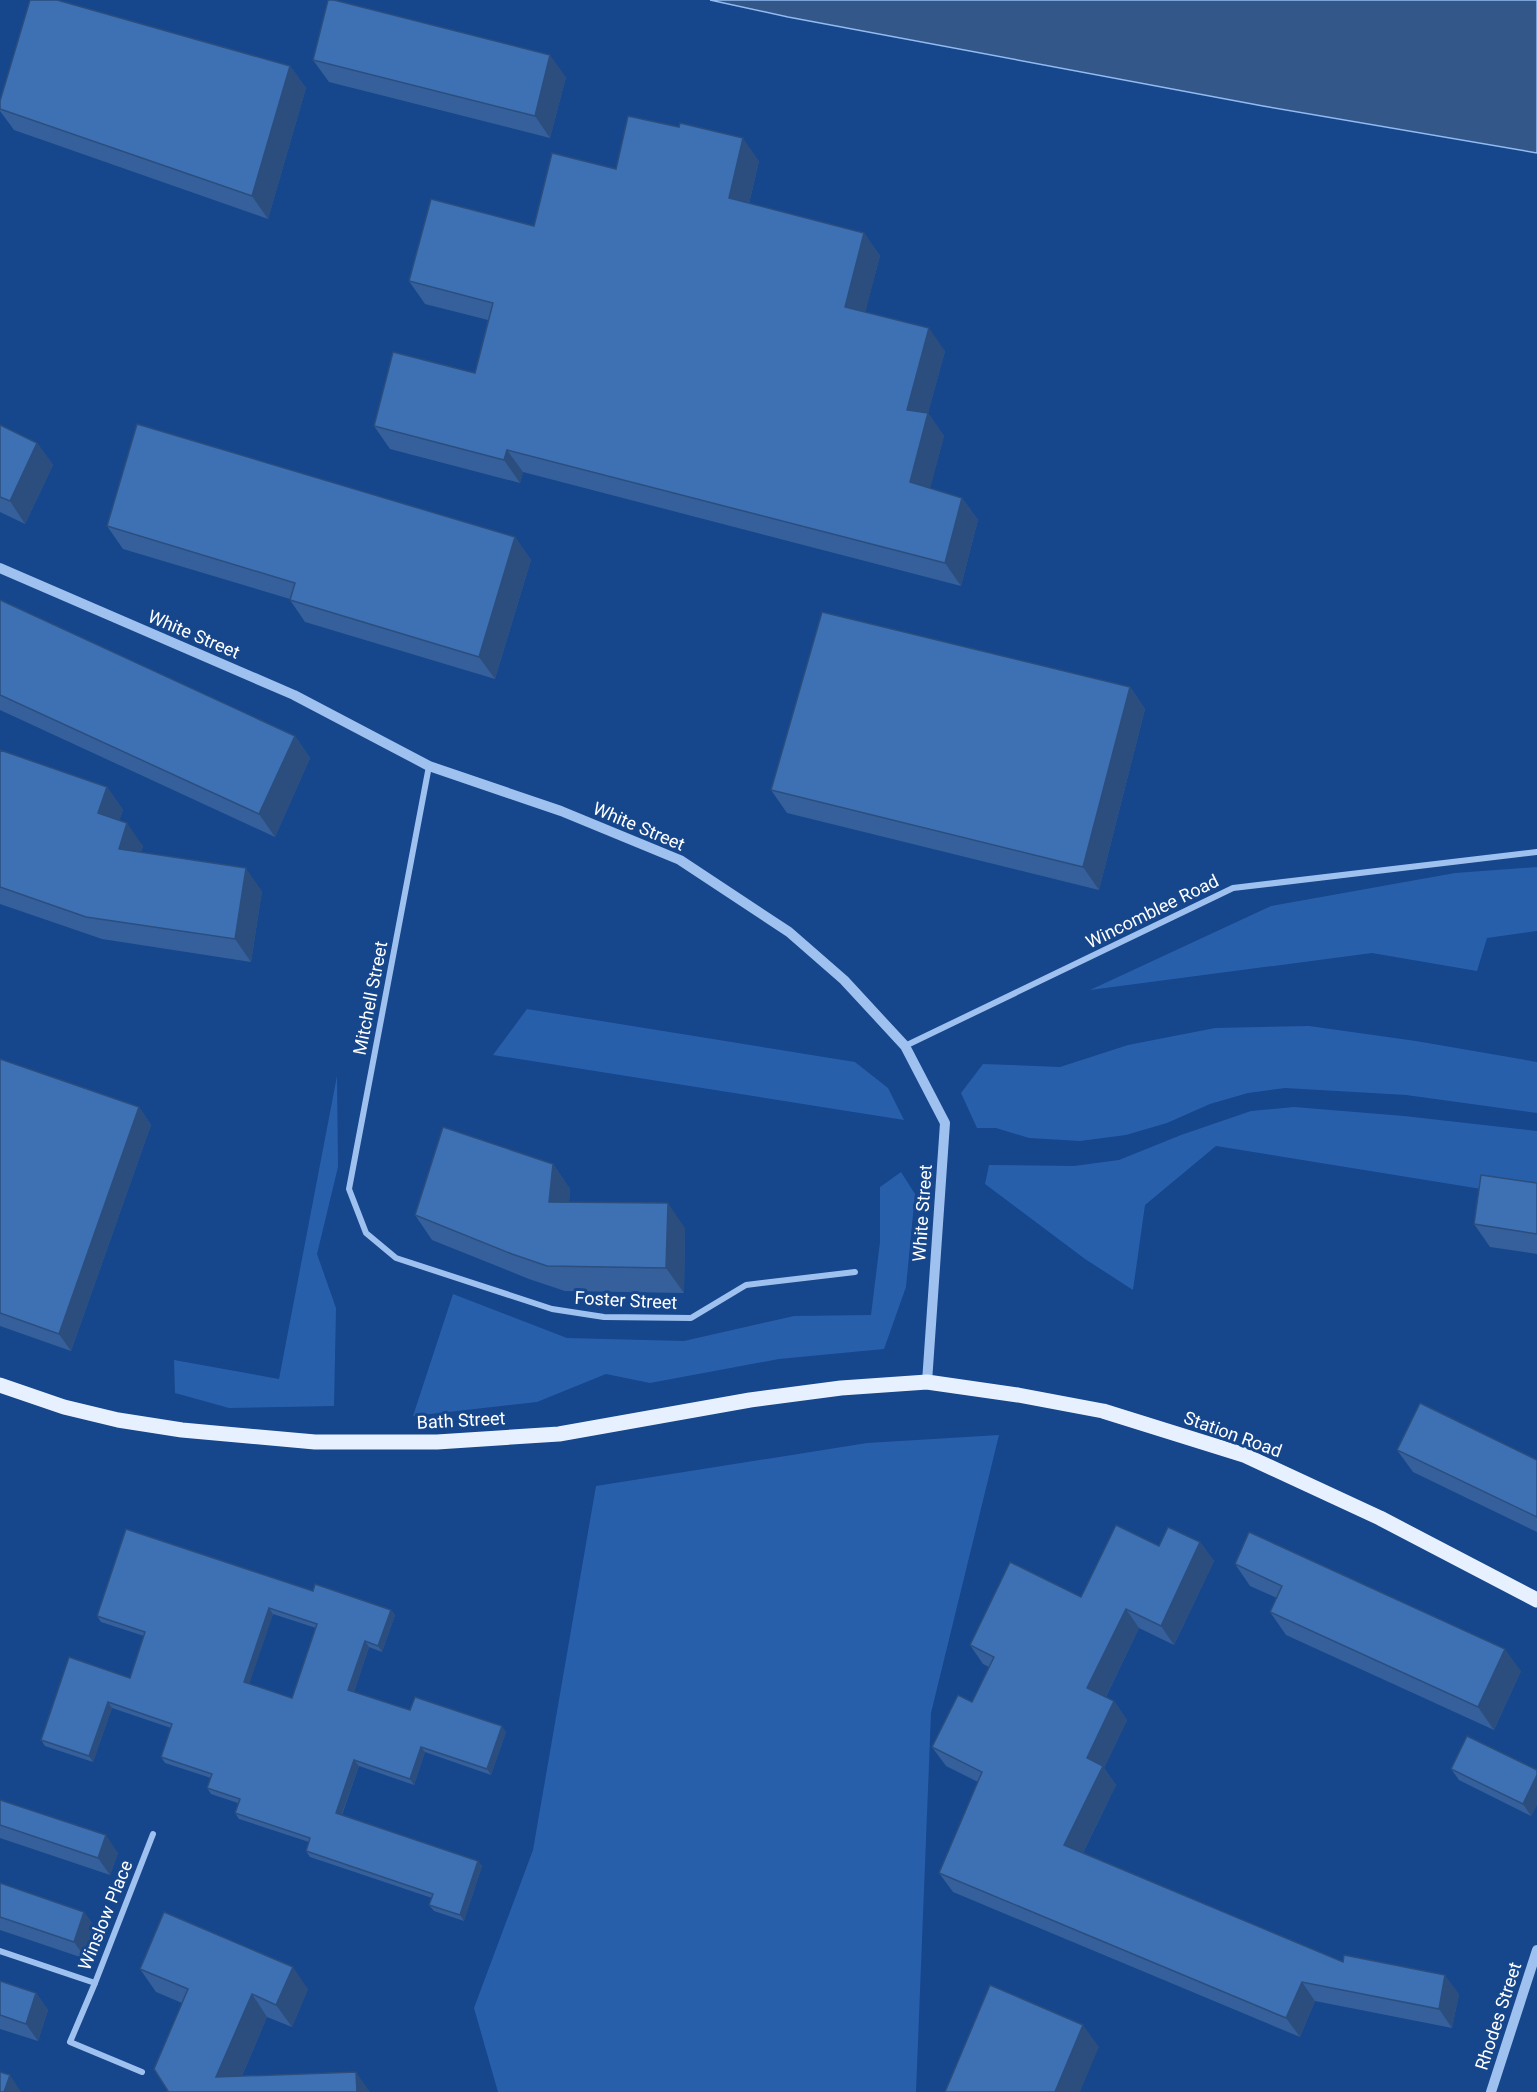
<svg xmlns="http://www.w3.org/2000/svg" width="1537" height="2092" font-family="Roboto,sans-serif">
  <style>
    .green { fill: #285faa }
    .water { fill: #34578a; stroke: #91bbf2; stroke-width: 1.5 }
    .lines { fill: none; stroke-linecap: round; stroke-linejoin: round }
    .minor { stroke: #9fc1ef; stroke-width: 6 }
    .tertiary { stroke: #9fc1ef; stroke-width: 10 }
    .primary { stroke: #e7f0ff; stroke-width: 15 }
    .wall { fill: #35609b; fill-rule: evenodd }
    .shaded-wall { fill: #2b4e7e }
    .building { fill: #3e70b4; stroke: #2b4e7e; stroke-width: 1.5; fill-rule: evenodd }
    .labels { text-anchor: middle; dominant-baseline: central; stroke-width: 6; stroke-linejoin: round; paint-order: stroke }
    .street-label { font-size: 18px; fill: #fff; stroke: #16468b }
  </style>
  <rect width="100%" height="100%" fill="#16468b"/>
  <g class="green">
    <polygon points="1537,867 1537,931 1487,938 1477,971 1372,953 1090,990 1271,906 1455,873"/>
    <polygon points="527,1009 855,1062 888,1088 904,1120 493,1055"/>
    <polygon points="1309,1026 1416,1041 1537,1062 1537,1113 1406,1095 1285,1088 1248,1093 1210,1104 1167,1123 1126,1135 1080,1141 1029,1138 996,1128 977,1128 961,1093 983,1064 1060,1067 1128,1045 1215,1028"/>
    <polygon points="337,1076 338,1167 317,1254 336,1308 334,1406 229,1408 175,1393 174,1360 279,1379"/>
    <polygon points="1294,1107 1404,1116 1537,1131 1537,1198 1216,1146 1145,1205 1133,1290 1085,1259 985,1184 989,1165 1074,1166 1119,1160 1181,1135 1251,1111"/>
    <polygon points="901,1172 915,1194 906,1287 884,1349 779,1359 650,1383 606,1374 537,1402 413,1416 453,1294 567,1338 684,1341 794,1316 871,1315 880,1242 880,1187"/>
    <polygon points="999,1435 931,1713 916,2092 498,2092 474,2008 533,1850 596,1486 867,1443"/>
  </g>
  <polygon class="water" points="710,0 1537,0 1537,153 1263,106 788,17"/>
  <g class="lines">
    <g class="minor">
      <polyline points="429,766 349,1189 366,1233 396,1258 552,1309 604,1317 691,1318 746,1285 855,1272"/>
      <polyline points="905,1046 1233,888 1537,852"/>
      <polyline points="0,1951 95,1983 153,1834"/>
      <polyline points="95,1983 70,2042 142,2072"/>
    </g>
    <g class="tertiary">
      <polyline points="0,568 294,695 429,766 561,811 680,860 789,932 844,980 905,1046 945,1123 927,1382"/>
      <polyline points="1491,2092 1537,1950"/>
    </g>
    <polyline class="primary" points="0,1385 64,1407 118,1420 182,1430 315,1442 437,1442 559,1434 750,1400 841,1388 927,1382 1018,1395 1103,1411 1244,1455 1380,1518 1537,1600"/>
  </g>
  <g class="wall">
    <polygon points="313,60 566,77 550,138 329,82"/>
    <polygon points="290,66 306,88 268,219 14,130 0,111 0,101"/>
    <polygon points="759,161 749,204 864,233 880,256 865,312 945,351 928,413 944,436 930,488 962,498 978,520 961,586 523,472 520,483 390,449 374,426 475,373 488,320 425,304 409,281 534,226 616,169"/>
    <polygon points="0,425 37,443 53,465 25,524 0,512"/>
    <polygon points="107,526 515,537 531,560 495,679 305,622 290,600 290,599 123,549"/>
    <polygon points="0,600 295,736 310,758 275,837 0,710"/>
    <polygon points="1130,687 1145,709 1099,890 787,813 771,790"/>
    <polygon points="0,750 107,787 123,810 119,821 143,846 141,852 262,891 251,962 102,939 0,904"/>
    <polygon points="0,1059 139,1107 151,1125 71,1351 0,1326"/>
    <polygon points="553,1164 570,1189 569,1202 685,1228 684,1293 565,1291 529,1279 432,1240 415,1215"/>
    <polygon points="1537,1183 1537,1254 1490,1247 1474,1224"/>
    <polygon points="1397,1450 1537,1460 1537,1532 1413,1472"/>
    <polygon points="1200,1542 1214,1561 1174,1645 1139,1628 1106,1697 1114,1701 1127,1720 1104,1768 1116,1785 1083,1853 1343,1962 1459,1994 1452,2028 1315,2001 1300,2037 953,1892 939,1873 978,1782 946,1766 932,1747 972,1702 989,1667 983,1664 970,1645 1081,1597 1159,1546"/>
    <polygon points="1235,1564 1521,1671 1494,1730 1286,1635 1270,1612 1277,1598 1250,1586"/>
    <path d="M313,1591L391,1610L395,1615L382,1652L369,1647L354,1692L410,1710L506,1732L491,1775L425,1752L414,1785L359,1766L342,1815L478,1861L482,1866L464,1921L434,1911L429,1905L432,1898L310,1857L306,1851L309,1842L239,1819L235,1813L238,1803L211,1794L207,1788L211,1778L165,1763L161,1757L171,1728L112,1708L93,1762L45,1746L41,1740L130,1678L144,1636L101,1622L97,1616ZM273,1614L316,1628L292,1698L249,1684Z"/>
    <polygon points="1451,1769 1537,1770 1537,1804 1531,1816 1459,1780"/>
    <polygon points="0,1800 118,1853 110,1875 0,1838"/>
    <polygon points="0,1883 84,1912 96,1929 86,1959 0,1930"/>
    <polygon points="140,1969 308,1989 292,2027 267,2017 242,2076 168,2091 182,2003 156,1992"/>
    <polygon points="0,1981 36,1993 48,2010 38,2041 0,2029"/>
  </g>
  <g class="shaded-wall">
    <polygon points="550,55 566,77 550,138 535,116"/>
    <polygon points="290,66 306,88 268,219 252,196"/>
    <polygon points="743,138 759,161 745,221 729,198"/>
    <polygon points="864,233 880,256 861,329 845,307"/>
    <polygon points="929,328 945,351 928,413 944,436 926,505 910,482 907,410"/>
    <polygon points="37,443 53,465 25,524 10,501"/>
    <polygon points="507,450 523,472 520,483 504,460"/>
    <polygon points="962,498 978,520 961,586 945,563"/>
    <polygon points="515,537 531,560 495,679 479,657"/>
    <polygon points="1130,687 1145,709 1099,890 1083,867"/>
    <polygon points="295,736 310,758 275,837 259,814"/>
    <polygon points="107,787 123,810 114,836 98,813"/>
    <polygon points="127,823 143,846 134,871 119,849"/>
    <polygon points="246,868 262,891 251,962 235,939"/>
    <polygon points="139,1107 151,1125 71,1351 59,1334"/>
    <polygon points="553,1164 570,1189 567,1227 549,1202"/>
    <polygon points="668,1203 685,1228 684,1293 666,1268"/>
    <polygon points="1200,1542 1214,1561 1174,1645 1161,1626"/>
    <polygon points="269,1608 273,1614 248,1688 244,1682"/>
    <polygon points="1126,1609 1139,1628 1101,1707 1087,1688"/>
    <polygon points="391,1610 395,1615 382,1652 378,1646"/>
    <polygon points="365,1641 369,1647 353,1696 348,1690"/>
    <polygon points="1505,1649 1521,1671 1494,1730 1478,1707"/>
    <polygon points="1114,1701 1127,1720 1104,1768 1116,1785 1077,1865 1064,1845 1087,1758"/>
    <polygon points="108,1702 112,1708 93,1762 89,1756"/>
    <polygon points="502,1726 506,1732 491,1775 487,1769"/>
    <polygon points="421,1747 425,1752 414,1785 410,1779"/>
    <polygon points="354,1760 359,1766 340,1819 336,1813"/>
    <polygon points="1537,1775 1537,1804 1531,1816 1523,1804"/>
    <polygon points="106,1835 118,1853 110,1875 98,1858"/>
    <polygon points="478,1861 482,1866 464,1921 460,1915"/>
    <polygon points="84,1912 96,1929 86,1959 74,1942"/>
    <polygon points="293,1967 308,1989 292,2027 276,2005"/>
    <polygon points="1445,1975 1459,1994 1452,2028 1439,2009"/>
    <polygon points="1302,1982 1315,2001 1300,2037 1286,2018"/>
    <polygon points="36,1993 48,2010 38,2041 26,2024"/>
    <polygon points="252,1994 267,2017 235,2092 216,2077"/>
    <polygon points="1083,2025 1099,2047 1080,2092 1055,2092"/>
    <polygon points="356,2072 370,2092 357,2092"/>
    <polygon points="10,2075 21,2092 4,2092"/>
  </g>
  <g class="building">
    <polygon points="30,0 57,0 290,66 252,196 0,109 0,101"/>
    <polygon points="328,0 334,0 550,55 535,116 313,60"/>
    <polygon points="628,116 679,127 680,123 743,138 729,198 864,233 845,307 929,328 907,410 928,413 910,482 962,498 945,563 507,450 504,460 374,426 393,352 475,373 493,303 409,281 431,199 534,226 552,153 616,169"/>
    <polygon points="137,424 515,537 479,657 290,600 295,583 107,526"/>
    <polygon points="0,425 37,443 10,501 0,497"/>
    <polygon points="0,600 295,736 259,814 0,695"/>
    <polygon points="822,612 1130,687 1083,867 771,790"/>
    <polygon points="0,750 107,787 98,813 127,823 119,849 246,868 235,939 86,917 0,887"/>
    <polygon points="0,1059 139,1107 59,1334 0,1313"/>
    <polygon points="443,1127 553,1164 549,1202 668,1203 666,1268 547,1266 512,1254 415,1215"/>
    <polygon points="1481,1175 1537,1183 1537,1234 1474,1224"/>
    <polygon points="1420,1403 1537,1460 1537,1517 1397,1450"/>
    <polygon points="1116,1525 1159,1546 1168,1527 1200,1542 1161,1626 1126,1609 1087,1688 1114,1701 1087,1758 1103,1766 1064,1845 1343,1962 1344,1955 1445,1975 1439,2009 1302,1982 1286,2018 939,1873 982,1772 932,1747 958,1695 972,1702 994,1657 970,1645 1010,1562 1081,1597"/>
    <path d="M126,1529L313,1591L315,1584L391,1610L378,1646L365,1641L348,1690L410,1710L415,1697L502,1726L487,1769L421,1747L410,1779L354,1760L336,1813L478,1861L460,1915L429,1905L433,1894L306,1851L310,1838L235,1813L240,1799L207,1788L212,1774L161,1757L172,1724L108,1702L89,1756L41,1740L69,1657L130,1678L145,1632L97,1616ZM269,1608L317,1624L292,1698L244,1682Z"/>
    <polygon points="1249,1532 1505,1649 1478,1707 1270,1612 1282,1586 1235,1564"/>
    <polygon points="1467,1736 1537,1770 1537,1775 1523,1804 1451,1769"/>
    <polygon points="0,1800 106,1835 98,1858 0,1825"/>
    <polygon points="0,1883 84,1912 74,1942 0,1917"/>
    <polygon points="164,1912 293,1967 276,2005 252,1994 216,2077 356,2072 357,2092 166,2092 168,2091 154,2069 188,1989 140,1969"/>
    <polygon points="0,1981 36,1993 26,2024 0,2015"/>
    <polygon points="990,1985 1083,2025 1055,2092 945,2092"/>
    <polygon points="0,2072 10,2075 4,2092 0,2092"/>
  </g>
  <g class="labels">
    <g class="street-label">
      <text transform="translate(194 634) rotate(23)">White Street</text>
      <text transform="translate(639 826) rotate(23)">White Street</text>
      <text transform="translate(1152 911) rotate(-26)">Wincomblee Road</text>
      <text transform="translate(370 998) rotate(-79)">Mitchell Street</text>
      <text transform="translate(922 1213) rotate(-86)">White Street</text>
      <text transform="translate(626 1300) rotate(3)">Foster Street</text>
      <text transform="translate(461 1420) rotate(-3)">Bath Street</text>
      <text transform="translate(1233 1434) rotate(20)">Station Road</text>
      <text transform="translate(105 1915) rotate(-68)">Winslow Place</text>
      <text transform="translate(1498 2016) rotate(-72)">Rhodes Street</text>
    </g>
  </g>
</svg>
